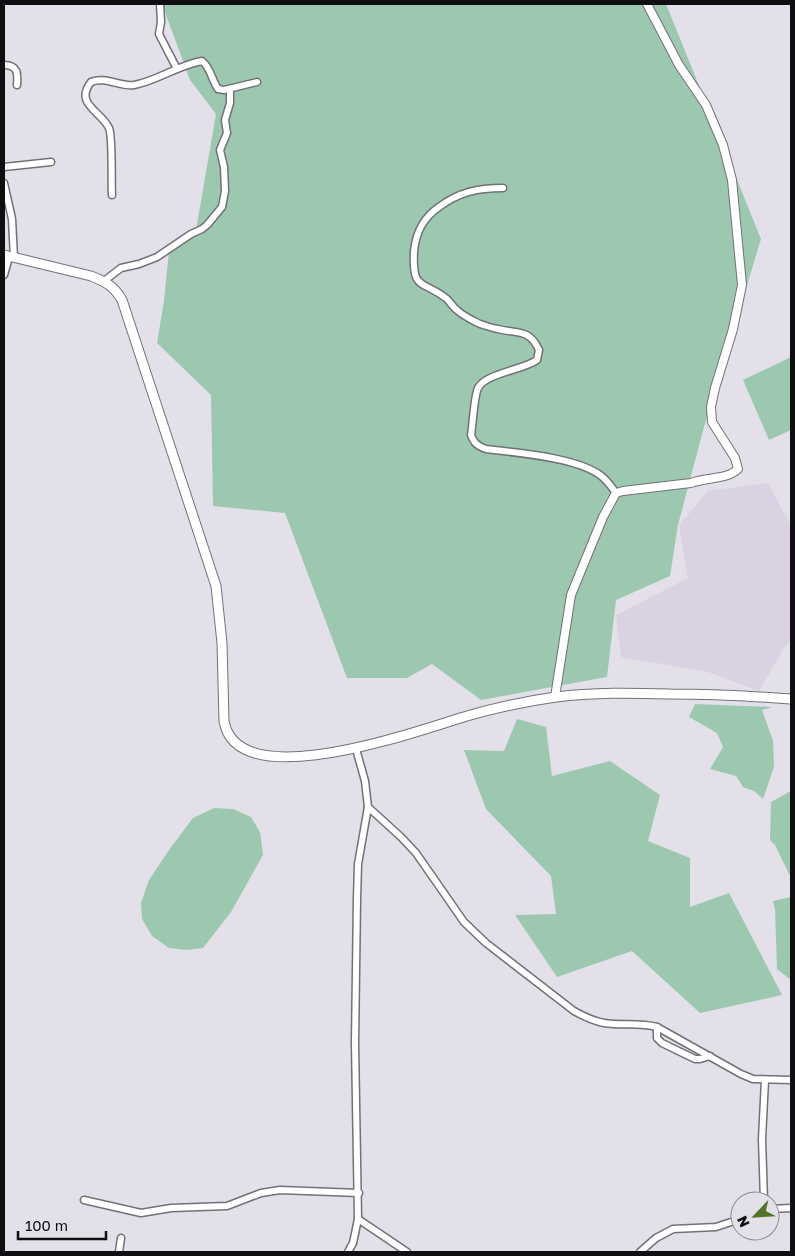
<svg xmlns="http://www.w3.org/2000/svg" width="795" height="1256" font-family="'Golos Text',sans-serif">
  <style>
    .built { fill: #dad2e3 }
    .green { fill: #9cc8b0 }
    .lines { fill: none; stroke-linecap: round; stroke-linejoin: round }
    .minor-casing { stroke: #747078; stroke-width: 9 }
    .tertiary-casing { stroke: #747078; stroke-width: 10 }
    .secondary-casing { stroke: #747078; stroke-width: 11 }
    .minor { stroke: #fff; stroke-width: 6 }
    .tertiary { stroke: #fff; stroke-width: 8 }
    .secondary { stroke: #fff; stroke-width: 9 }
  </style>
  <rect width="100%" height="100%" fill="#e4e0ea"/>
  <polygon class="built" points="768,483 791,526 791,640 786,645 759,691 708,672 621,657 616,615 688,578 679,525 708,491"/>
  <g class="green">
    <polygon points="162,4 666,4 761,239 704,427 678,525 670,576 616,600 607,677 481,700 432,664 407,678 347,678 285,513 213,506 211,395 157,343 164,301 169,251 196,230 216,114 190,80"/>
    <polygon points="791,357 791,430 769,440 743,380"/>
    <polygon points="695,704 772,707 762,710 773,741 774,767 763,799 754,791 743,787 736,776 710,769 723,747 717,733 689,717"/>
    <polygon points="517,719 546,727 552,776 610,761 660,795 648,841 690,858 690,907 729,893 782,995 700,1013 632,951 557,977 515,915 556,914 551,876 486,809 464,750 504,751"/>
    <polygon points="791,791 791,878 775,845 770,840 771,802"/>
    <polygon points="214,808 233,809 251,817 260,832 263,855 231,912 203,948 187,950 169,948 152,936 142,919 141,903 149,880 169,850 193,818"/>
    <polygon points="791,897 791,980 777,969 775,910 773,901"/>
  </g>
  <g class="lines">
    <defs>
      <g id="minor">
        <polyline points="160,4 161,22 159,34 177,69"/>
        <path d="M4,65C18,65 18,74 17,85"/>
        <polyline points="4,167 51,162"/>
        <polyline points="4,183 12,219 14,258"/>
        <path d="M503,188C478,188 459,192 439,207C423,218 416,232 414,251C412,292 422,279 447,299C450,302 453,307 457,310C463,316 472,320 480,324C486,326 492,328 498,329C517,334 529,328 539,350L537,360C523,370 486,373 478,388C474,397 473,423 471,435C474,443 477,446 486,449C517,453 575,457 600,475C607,480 611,486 616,493"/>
        <path d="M112,195C111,182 113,137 109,128C101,111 74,104 91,82C105,76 120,87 134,85C157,81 178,65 202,61C211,68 212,81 218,89L224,90L257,82"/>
        <polyline points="4,275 9,257"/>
        <polyline points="104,281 121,268 139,264 157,257 191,234 202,229 207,225 222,207 225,191 224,167 220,150 227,133 225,120 230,103 230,89"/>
        <path d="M368,807L401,837L416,853L464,922L486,943L574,1011C583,1016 593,1021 604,1023C622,1026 639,1022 657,1027L741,1074L753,1079L791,1080"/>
        <polyline points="657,1027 657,1038 662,1043 695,1059 700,1059 710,1056"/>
        <polyline points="84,1200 141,1213 171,1208 227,1206 261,1193 280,1190 359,1193"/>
        <polyline points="764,1201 762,1139 765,1080"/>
        <polyline points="770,1209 791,1208"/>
        <polyline points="358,1219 407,1252"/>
        <polyline points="119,1252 121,1238"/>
        <polyline points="348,1252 353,1243 358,1219 355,1043 357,899 358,864 368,807 365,781 356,749"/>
        <polyline points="640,1252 656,1238 673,1229 716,1227 740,1219"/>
      </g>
      <path id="tertiary" d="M555,697L571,595L603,517L616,493L623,491L691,483C705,477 727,480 738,469L735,458L712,422L711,407L715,388L733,329L742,285L732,180L723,145L706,105L679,65L647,4"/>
      <path id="secondary" d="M4,255L91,276C106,282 114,286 122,300L216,586L222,643L224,721C237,798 422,729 467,716C495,708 527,701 556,697C594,692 632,693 670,694C711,694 751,696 791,699"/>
    </defs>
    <use href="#minor" class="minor-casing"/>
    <use href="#tertiary" class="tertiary-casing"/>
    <use href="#secondary" class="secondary-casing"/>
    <use href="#minor" class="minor"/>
    <use href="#tertiary" class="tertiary"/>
    <use href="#secondary" class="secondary"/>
  </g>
  <rect width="795" height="1256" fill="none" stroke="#0f0e11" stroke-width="10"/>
  <g transform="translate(755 1216) rotate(245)"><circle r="24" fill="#e4e0ea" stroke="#8f8c93"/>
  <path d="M0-4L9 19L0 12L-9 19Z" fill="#51732a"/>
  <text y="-8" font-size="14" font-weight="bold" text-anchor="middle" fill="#0f0e11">N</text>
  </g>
  <path d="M18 1231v8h88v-8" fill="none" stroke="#0f0e11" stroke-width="2.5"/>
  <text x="25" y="1231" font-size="15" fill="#0f0e11" stroke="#e4e0ea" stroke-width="4" paint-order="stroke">100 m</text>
</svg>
